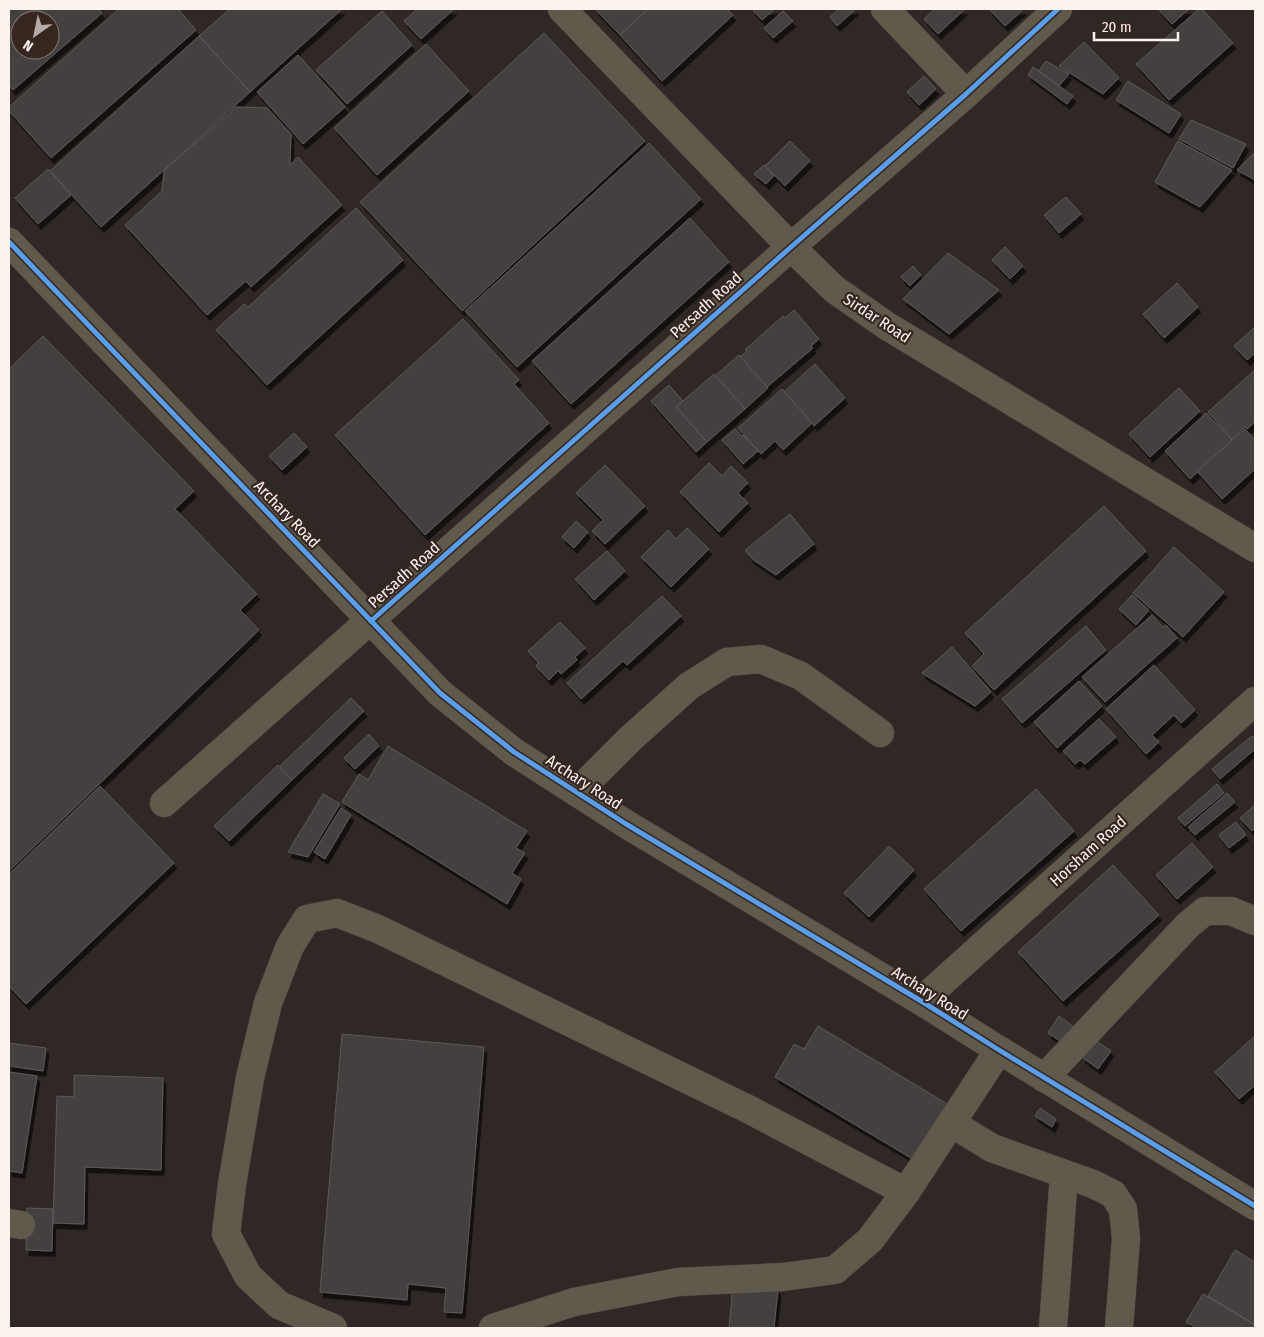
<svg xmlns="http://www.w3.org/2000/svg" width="1264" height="1337" font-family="'Fira Sans Condensed',sans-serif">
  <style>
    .building { fill: #443f3f; stroke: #5e595a; fill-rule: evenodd; filter: url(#shadow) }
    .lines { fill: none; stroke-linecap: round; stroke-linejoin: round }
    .minor-casing { stroke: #4c4542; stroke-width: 29 }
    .minor { stroke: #605a4c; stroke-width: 28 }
    .cycleway-casing { stroke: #352720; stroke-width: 8 }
    .cycleway { stroke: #5a9eea; stroke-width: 5 }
    .labels { text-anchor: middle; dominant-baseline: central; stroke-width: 4.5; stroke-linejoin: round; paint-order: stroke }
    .street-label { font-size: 16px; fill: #fcf2ee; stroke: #352720 }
  </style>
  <defs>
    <filter id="shadow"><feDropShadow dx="3" dy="5.5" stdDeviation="0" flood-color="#0009"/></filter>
  </defs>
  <rect width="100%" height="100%" fill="#302825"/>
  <g class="building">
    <path d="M9,9H98L102,13L13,90L9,86ZM20,20H50V50H20Z"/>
    <polygon points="119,9 178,9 196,30 51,158 9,111 9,107"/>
    <polygon points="230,9 342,9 250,92 199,36"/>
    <polygon points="417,9 454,9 421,39 404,21"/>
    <polygon points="595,9 648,9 620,35"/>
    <polygon points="648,9 727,9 733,15 662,81 620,35"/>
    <polygon points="752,9 775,9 762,20"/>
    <polygon points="839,9 856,9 837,26 830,17"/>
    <polygon points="935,9 965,9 938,34 924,19"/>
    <polygon points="989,9 1024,9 1005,26"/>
    <polygon points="1158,9 1189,9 1172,24"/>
    <polygon points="1199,9 1202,9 1233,43 1169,100 1136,64"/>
    <polygon points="382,11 412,45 347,104 316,70"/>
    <polygon points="783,11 793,21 773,38 764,28"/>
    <polygon points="544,33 645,141 462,311 360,202"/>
    <polygon points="199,36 250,92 101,227 50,171"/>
    <polygon points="1084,42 1119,78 1103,94 1059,66"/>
    <polygon points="426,44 469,91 377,175 334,128"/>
    <polygon points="298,55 345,107 303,144 257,92"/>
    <polygon points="1046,61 1069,74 1059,86 1039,71"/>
    <polygon points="1033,67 1073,96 1067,104 1028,75"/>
    <polygon points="924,76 936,89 919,105 907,92"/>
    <polygon points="1128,81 1181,114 1169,133 1116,100"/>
    <polygon points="236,107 267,108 291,134 290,165 298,157 342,205 251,287 246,281 207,315 125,225 162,191 164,171"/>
    <polygon points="1191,120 1246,144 1233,168 1179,139"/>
    <polygon points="790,141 810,161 785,186 765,166"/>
    <polygon points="1178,141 1232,170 1200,207 1155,182"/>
    <polygon points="649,143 701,199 517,367 465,311"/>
    <polygon points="1255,152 1255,180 1237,170"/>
    <polygon points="764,165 774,176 766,184 754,174"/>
    <polygon points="48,169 71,195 38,224 15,198"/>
    <polygon points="1066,197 1081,214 1059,233 1044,215"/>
    <polygon points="356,208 403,260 267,385 216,330 244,304 248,307"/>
    <polygon points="690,218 729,262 571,404 532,361"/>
    <polygon points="1005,247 1023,266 1010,279 992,260"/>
    <polygon points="948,253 999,290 949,334 903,299"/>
    <polygon points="913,266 921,275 910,286 901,277"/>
    <polygon points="1177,283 1198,307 1164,338 1143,314"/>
    <polygon points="794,310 819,339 811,346 813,348 767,387 740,357 747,351 745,350 783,316 785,318"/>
    <polygon points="463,319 519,380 514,384 549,423 425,535 335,435"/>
    <polygon points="1255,327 1255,353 1247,360 1234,346"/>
    <polygon points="43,336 194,491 175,509 257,594 240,610 259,630 9,871 9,369"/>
    <polygon points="739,355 768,388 745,409 715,376"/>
    <polygon points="815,364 845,398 814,426 784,392"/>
    <polygon points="1255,370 1255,422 1247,429 1245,427 1232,439 1208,412"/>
    <polygon points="714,374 745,409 707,442 676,407"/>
    <polygon points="669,385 683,401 676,407 707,442 696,452 651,401"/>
    <polygon points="1179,388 1200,411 1150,457 1129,434"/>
    <polygon points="782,389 812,423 783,450 775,441 761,454 738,428"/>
    <polygon points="1206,413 1232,440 1190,479 1165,451"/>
    <polygon points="735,429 742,436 743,435 758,451 743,464 722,440"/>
    <polygon points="1245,429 1255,440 1255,469 1222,499 1197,471"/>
    <polygon points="294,433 307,447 282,470 269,456"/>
    <polygon points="709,463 722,476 731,466 748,483 738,493 748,503 719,532 680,492"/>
    <polygon points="605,465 645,506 605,544 592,531 603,520 576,493"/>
    <polygon points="1104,506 1146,551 994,690 972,666 984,654 965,633"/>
    <polygon points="790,514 814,544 776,575 752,559 745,550"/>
    <polygon points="576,521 588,532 574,548 562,537"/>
    <polygon points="687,528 709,549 671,587 641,557 668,530 676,539"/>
    <polygon points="1174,547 1224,592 1183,637 1133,593"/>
    <polygon points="607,551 625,571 594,600 575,579"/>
    <polygon points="1132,595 1149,610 1136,625 1119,609"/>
    <polygon points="662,596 681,616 627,665 623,661 581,699 567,683"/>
    <polygon points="1152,615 1163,627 1166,625 1177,638 1105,702 1082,677"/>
    <polygon points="560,622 585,648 575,657 577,660 561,674 558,671 549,680 536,666 538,663 528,651"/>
    <polygon points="1086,626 1106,650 1022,723 1002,699"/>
    <polygon points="952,647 991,692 975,706 922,673"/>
    <polygon points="1154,665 1195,710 1181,723 1174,715 1152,735 1159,742 1146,754 1106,709"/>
    <polygon points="1079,681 1102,706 1057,748 1034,722"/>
    <polygon points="351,698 364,711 292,780 279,767"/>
    <polygon points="1099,719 1116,737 1085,764 1080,760 1075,764 1063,751"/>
    <polygon points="369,734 379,746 355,769 344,758"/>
    <polygon points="1252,736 1255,740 1255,749 1220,779 1212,769"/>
    <polygon points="388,746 527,831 516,848 525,853 512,873 521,879 507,904 342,802 359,774 368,780"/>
    <polygon points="278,765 292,780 229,841 214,826"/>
    <polygon points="1217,784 1224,793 1185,826 1178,818"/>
    <polygon points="100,786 174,863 26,1004 9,986 9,874"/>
    <polygon points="1036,789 1074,831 961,931 924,889"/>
    <polygon points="1227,793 1235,802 1195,835 1188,827"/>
    <polygon points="323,794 340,804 308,857 288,852"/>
    <polygon points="1255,805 1255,828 1252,831 1240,818"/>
    <polygon points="341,808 351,815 325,859 314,852"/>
    <polygon points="1236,822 1246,835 1229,848 1219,835"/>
    <polygon points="1192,843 1213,867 1177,899 1156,875"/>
    <polygon points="889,846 914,870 869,917 844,893"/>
    <polygon points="1113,865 1159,915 1063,1001 1018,952"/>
    <polygon points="1059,1016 1074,1027 1063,1043 1048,1033"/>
    <polygon points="818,1026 949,1105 916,1161 775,1077 794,1044 804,1049"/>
    <polygon points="342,1034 484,1047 462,1313 444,1312 446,1288 408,1284 407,1300 320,1292"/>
    <polygon points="1255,1036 1255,1085 1239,1099 1215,1072"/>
    <polygon points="1095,1040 1111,1051 1098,1069 1082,1057"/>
    <polygon points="9,1043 46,1048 43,1071 9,1066"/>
    <polygon points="9,1072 37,1076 22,1173 9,1171"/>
    <polygon points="74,1075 163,1078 161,1170 85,1167 84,1224 53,1223 57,1096 74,1097"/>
    <polygon points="1040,1108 1056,1119 1052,1127 1035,1116"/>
    <polygon points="27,1208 53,1209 52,1251 26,1250"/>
    <polygon points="1235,1250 1255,1262 1255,1322 1254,1324 1208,1296"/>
    <polygon points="733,1285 778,1289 774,1328 729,1328"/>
    <polygon points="1203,1294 1255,1325 1255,1328 1197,1328 1186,1322"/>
  </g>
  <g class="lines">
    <defs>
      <g id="minor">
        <polyline points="562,9 791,247 834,289 887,326 1255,548"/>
        <polyline points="885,9 966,94"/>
        <polyline points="9,242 440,693 514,752 626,824 921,1001 999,1050 1255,1206"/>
        <polyline points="577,792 631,738 689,686 727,662 761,659 801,676 880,733"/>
        <polyline points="164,803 791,247 966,94 1058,9"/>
        <polyline points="921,1001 1255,701"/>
        <polyline points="1044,1078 1188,925 1205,911 1231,911 1255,921"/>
        <polyline points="951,1123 992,1148 1093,1184 1113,1194 1123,1209 1126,1238 1119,1328"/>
        <polyline points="9,1223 21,1225"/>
        <polyline points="333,1328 279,1305 248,1276 226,1234 232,1184 250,1078 268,1003 290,946 307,919 337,913 378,929 748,1109 906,1192"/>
        <polyline points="493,1328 574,1302 678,1282 783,1277 835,1270 870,1240 906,1192 999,1050"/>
        <polyline points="1053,1328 1064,1174"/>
      </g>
    </defs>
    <use href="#minor" class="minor-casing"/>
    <use href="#minor" class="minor"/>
    <defs>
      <g id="cycleway">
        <polyline points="9,242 440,693 514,752 626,824 921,1001 999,1050 1255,1206"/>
        <polyline points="371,621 791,247 966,94 1058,9"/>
      </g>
    </defs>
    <use href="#cycleway" class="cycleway-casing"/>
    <use href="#cycleway" class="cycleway"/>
  </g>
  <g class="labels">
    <g class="street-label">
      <text transform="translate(706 305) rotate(-42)">Persadh Road</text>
      <text transform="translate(877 318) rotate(33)">Sirdar Road</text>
      <text transform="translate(287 514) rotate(46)">Archary Road</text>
      <text transform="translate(404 575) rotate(-42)">Persadh Road</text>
      <text transform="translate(584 782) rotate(33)">Archary Road</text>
      <text transform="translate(1088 851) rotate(-42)">Horsham Road</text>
      <text transform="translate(930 993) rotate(32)">Archary Road</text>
    </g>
  </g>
  <rect width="1264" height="1337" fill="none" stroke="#fcf2ee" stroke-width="20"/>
  <g transform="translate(35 35) rotate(213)"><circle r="24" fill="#352720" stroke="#857872"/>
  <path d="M0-4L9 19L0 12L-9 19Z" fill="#b5aba8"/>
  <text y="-8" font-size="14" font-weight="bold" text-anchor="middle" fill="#fcf2ee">N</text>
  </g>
  <path d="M1094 32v8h84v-8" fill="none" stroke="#fcf2ee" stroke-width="2.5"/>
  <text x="1102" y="32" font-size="15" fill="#fcf2ee" stroke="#352720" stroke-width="4" paint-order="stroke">20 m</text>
</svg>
